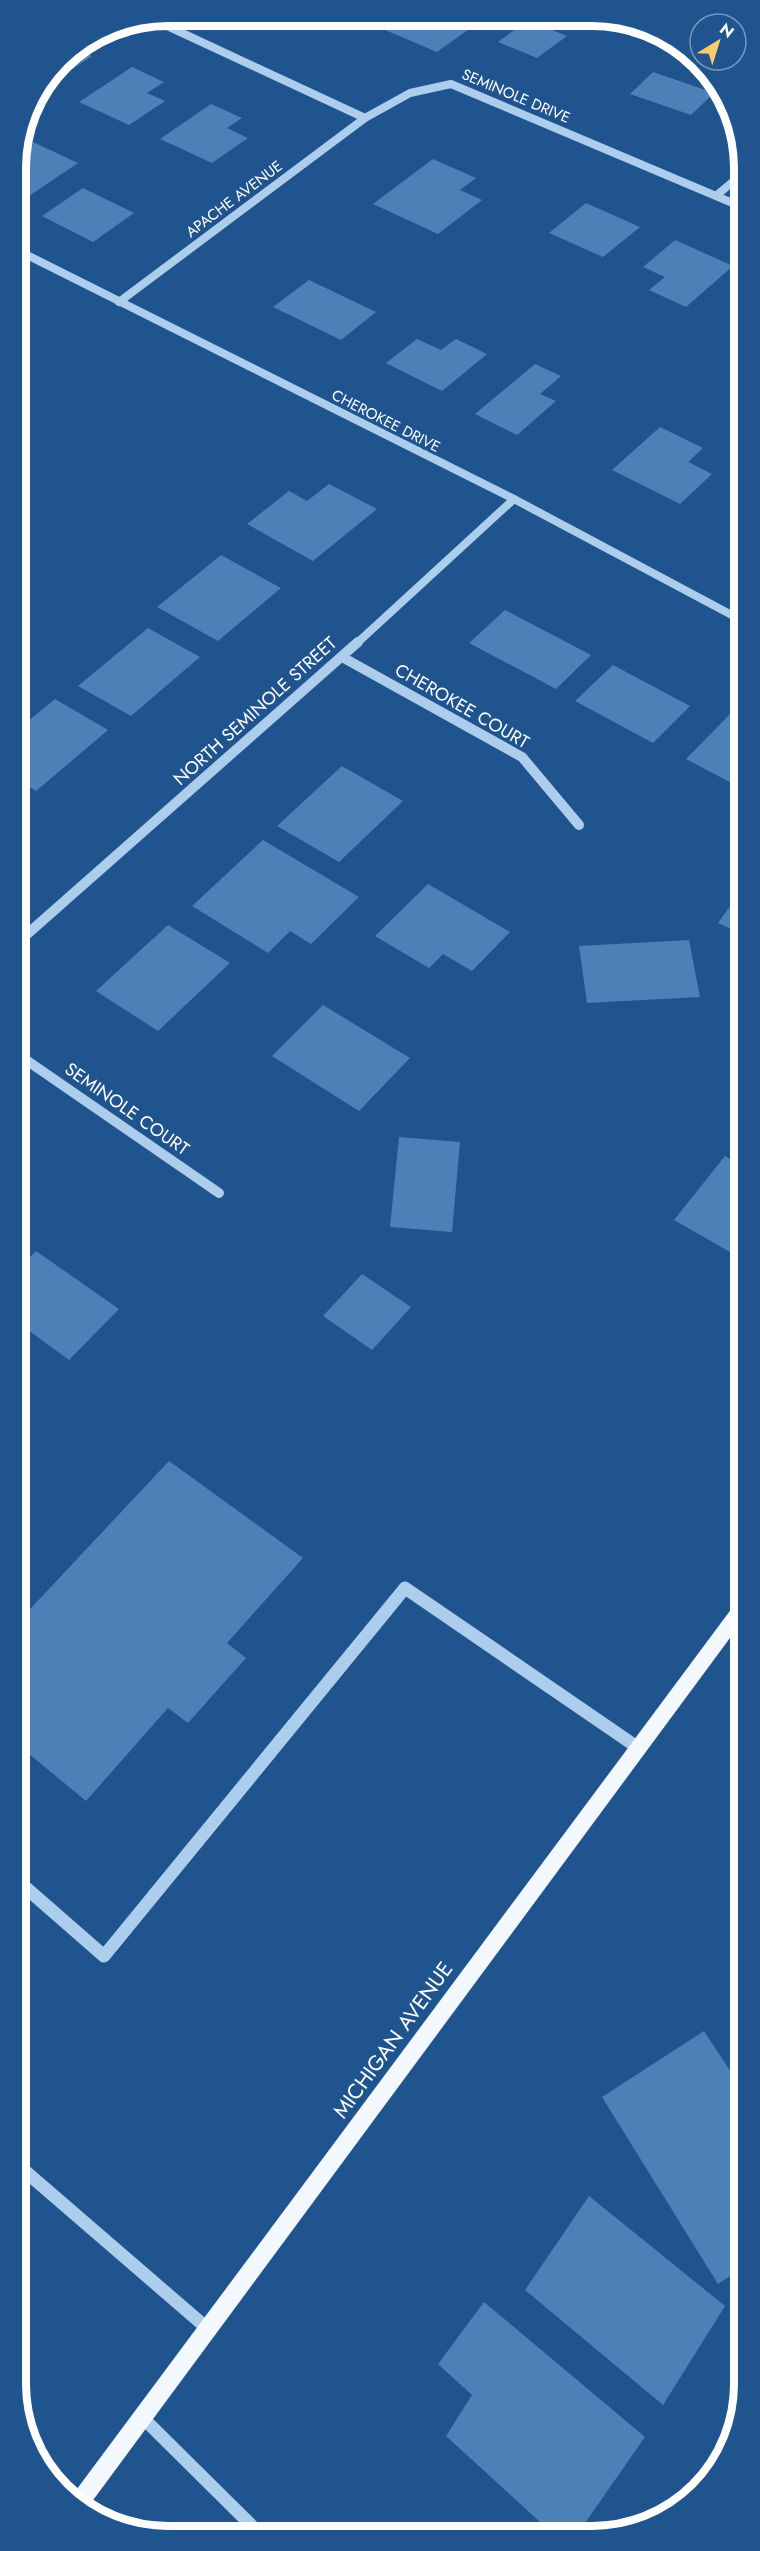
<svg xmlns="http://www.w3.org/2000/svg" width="760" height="2551" font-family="Jost,sans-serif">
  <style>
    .building { fill: #4c81b7 }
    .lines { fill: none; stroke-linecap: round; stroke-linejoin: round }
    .minor-far2 { stroke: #adcdec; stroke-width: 8 }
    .minor-far1 { stroke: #adcdec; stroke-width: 10 }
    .minor { stroke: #adcdec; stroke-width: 13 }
    .major { fill: #f3f8ff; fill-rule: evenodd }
    .labels { text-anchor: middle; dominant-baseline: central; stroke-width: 6; stroke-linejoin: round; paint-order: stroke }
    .far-street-label { font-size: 15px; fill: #fff; stroke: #1f548e }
    .street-label { font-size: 18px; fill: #fff; stroke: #1f548e }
    .near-street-label { font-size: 21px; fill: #fff; stroke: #1f548e }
    .rim { fill: none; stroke: #fff; stroke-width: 8 }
  </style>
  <rect width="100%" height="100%" fill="#1f548e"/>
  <g class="building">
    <polygon points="393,16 480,17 483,19 437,52 378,27"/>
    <polygon points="528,20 567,36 537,58 498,42"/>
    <polygon points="76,49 92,56 65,74 54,68 60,59"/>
    <polygon points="132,67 164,82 147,93 165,101 129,125 79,102"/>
    <polygon points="653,72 714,93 691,115 630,94"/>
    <polygon points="211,104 242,118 227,128 248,138 212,163 160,139"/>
    <polygon points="20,136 78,163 29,196 15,189 15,158"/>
    <polygon points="433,159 476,178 460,190 482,200 438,234 373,204"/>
    <polygon points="83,188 134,213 93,242 42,216"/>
    <polygon points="586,203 640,227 603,257 549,233"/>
    <polygon points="675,240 733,266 686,307 649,290 665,277 643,267"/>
    <polygon points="309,280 376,312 341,340 273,307"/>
    <polygon points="417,339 441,350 456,339 487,354 442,391 386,363"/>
    <polygon points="535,364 561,376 540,394 556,401 517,435 475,414"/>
    <polygon points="660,427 703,448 688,462 712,474 680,504 612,470"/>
    <polygon points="329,484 377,509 313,561 247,524 289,491 307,501"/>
    <polygon points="221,555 281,588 218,641 157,607"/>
    <polygon points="505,610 591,655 556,689 469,643"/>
    <polygon points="148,628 200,657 131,716 78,686"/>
    <polygon points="613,665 690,706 653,743 575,701"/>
    <polygon points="55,699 108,730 36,791 16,778 16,731"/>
    <polygon points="734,710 743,715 743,789 686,759"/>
    <polygon points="342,766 403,801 339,862 277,826"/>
    <polygon points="263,840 359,897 311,944 290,931 268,953 192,906"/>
    <polygon points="428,884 510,932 472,971 443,954 429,968 375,936"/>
    <polygon points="743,888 743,934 718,923"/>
    <polygon points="168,925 230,963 158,1031 96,991"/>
    <polygon points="689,940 700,997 587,1003 579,946"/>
    <polygon points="323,1005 410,1058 359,1111 272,1056"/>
    <polygon points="399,1137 460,1142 452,1232 390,1227"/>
    <polygon points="725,1156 743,1167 743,1248 737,1256 674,1220"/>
    <polygon points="36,1251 119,1309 69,1360 17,1322 17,1270"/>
    <polygon points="362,1274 411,1307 372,1350 323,1316"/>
    <polygon points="169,1461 303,1558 227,1643 246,1658 188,1723 168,1708 86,1801 17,1744 17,1623"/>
    <polygon points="704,2031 744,2092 745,2266 718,2284 602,2097"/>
    <polygon points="589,2196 725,2306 663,2405 525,2290"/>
    <polygon points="484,2302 645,2437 578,2533 552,2533 446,2436 472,2395 438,2364"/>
  </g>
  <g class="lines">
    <g class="minor-far2">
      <polyline points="150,18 365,118 410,93 451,84 742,207"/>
      <polyline points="717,195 742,174"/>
      <polyline points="15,249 514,499 743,621"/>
      <polyline points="119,302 365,118"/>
      <polyline points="356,644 514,499"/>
    </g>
    <g class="minor-far1">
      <polyline points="342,657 522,757 579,825"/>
      <polyline points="16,944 358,642"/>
      <polyline points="16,1053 219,1193"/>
    </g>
    <g class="minor">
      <polyline points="17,1880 104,1956 405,1588 637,1747"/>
      <polyline points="18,2165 208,2329"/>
      <polyline points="142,2417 259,2533"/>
    </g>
    <polygon class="major" points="744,1597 744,1619 88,2507 71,2497 738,1600"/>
  </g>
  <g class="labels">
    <g class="far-street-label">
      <text transform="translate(516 96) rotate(23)">SEMINOLE DRIVE</text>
      <text transform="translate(234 199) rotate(-37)">APACHE AVENUE</text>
      <text transform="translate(386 421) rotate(27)">CHEROKEE DRIVE</text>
    </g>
    <g class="street-label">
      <text transform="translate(462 706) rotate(30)">CHEROKEE COURT</text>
      <text transform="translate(255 711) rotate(-42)">NORTH SEMINOLE STREET</text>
      <text transform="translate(127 1109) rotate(35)">SEMINOLE COURT</text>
    </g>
    <g class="near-street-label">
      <text transform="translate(393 2040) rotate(-54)">MICHIGAN AVENUE</text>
    </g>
  </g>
  <path d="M0 0H760V2551H0ZM168 26H592A142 142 0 0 1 734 168V2384A142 142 0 0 1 592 2526H168A142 142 0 0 1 26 2384V168A142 142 0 0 1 168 26Z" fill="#1f548e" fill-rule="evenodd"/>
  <path class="rim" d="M168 26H592A142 142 0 0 1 734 168V2384A142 142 0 0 1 592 2526H168A142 142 0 0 1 26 2384V168A142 142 0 0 1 168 26Z"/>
  <g transform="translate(718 42) rotate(38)"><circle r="28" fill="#1f548e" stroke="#7998bb" stroke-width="1.5"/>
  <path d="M0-4.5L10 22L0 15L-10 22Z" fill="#facb6d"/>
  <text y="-9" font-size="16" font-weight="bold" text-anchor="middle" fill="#ffffff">N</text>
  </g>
</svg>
